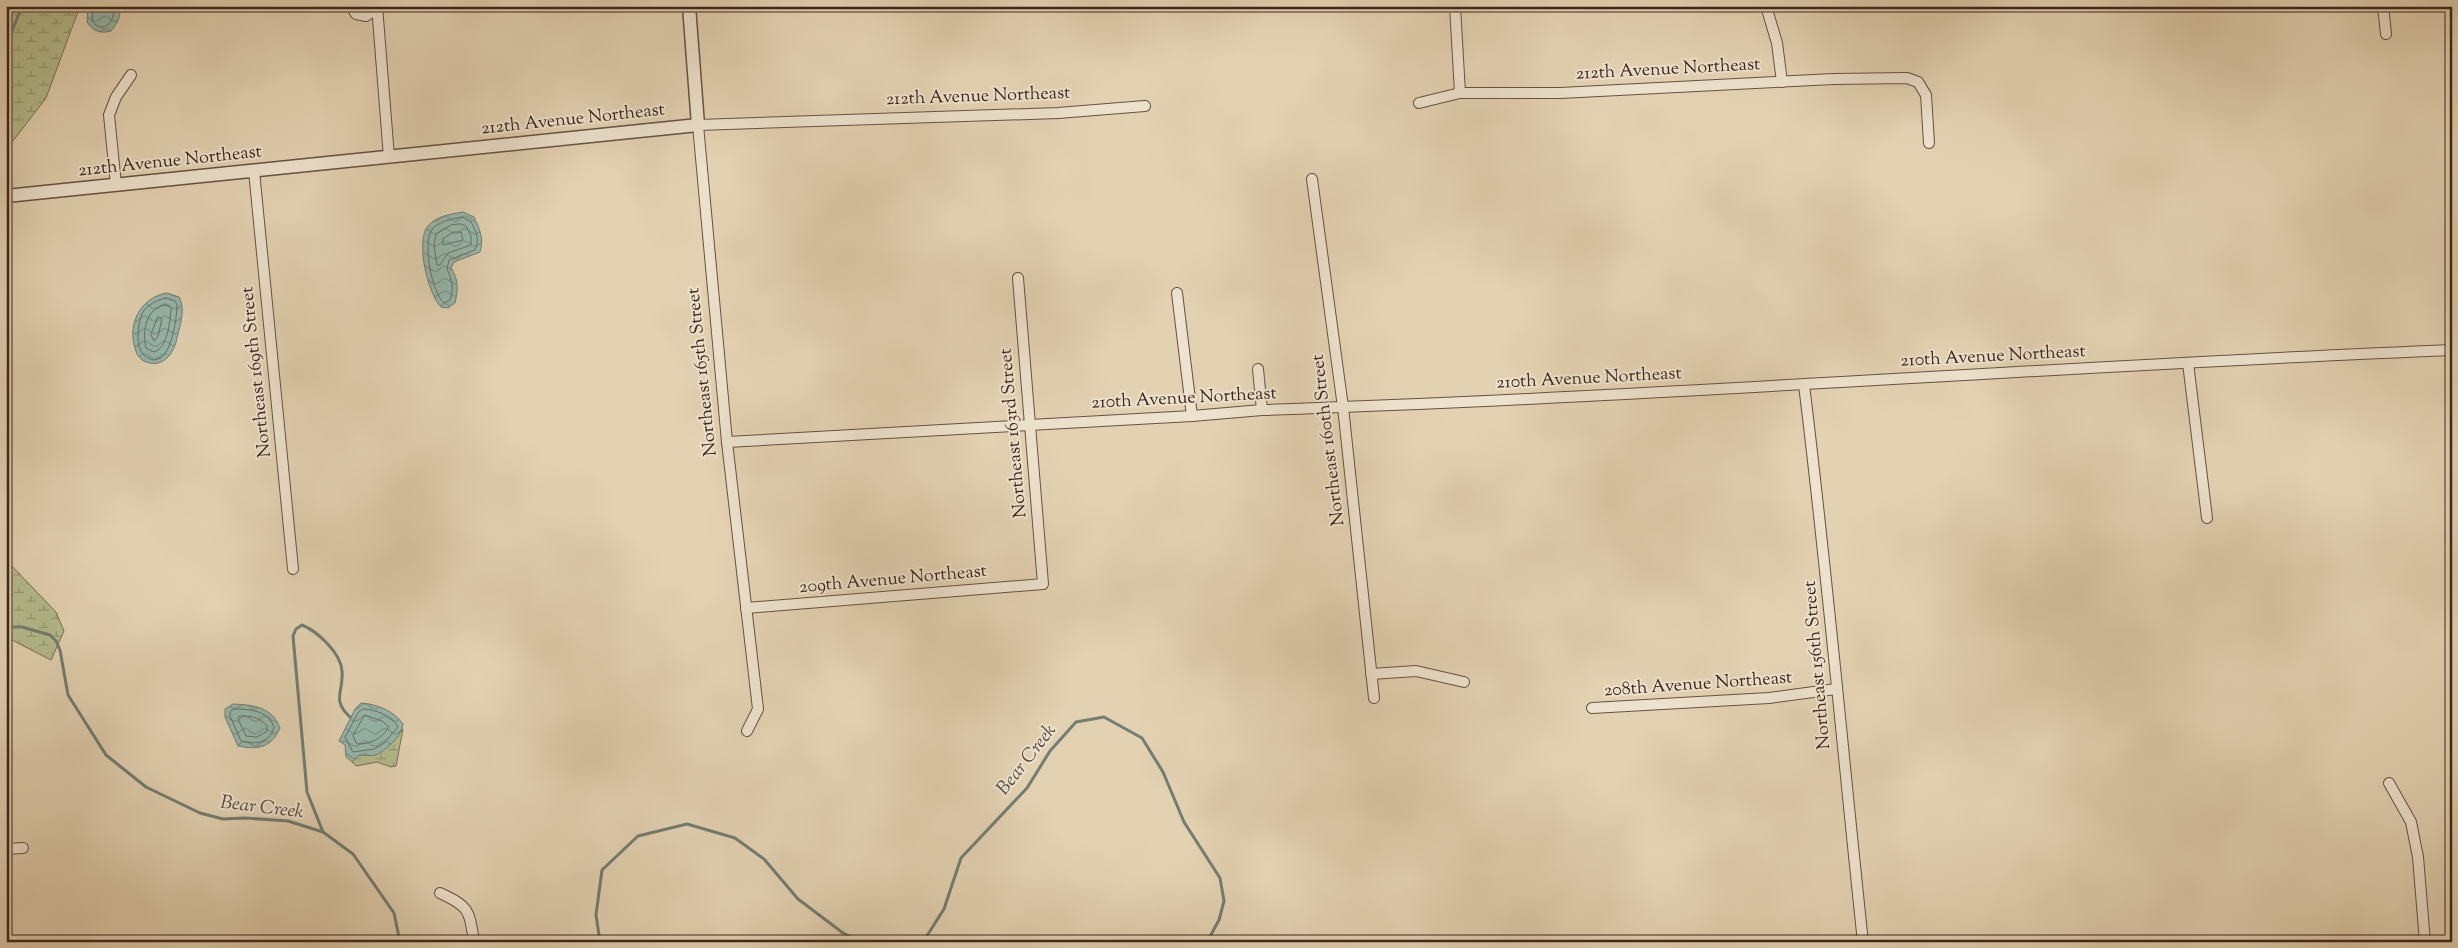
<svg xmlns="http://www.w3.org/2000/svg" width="2458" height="948" font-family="'Sorts Mill Goudy',serif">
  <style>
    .wetland { fill: url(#wetland-marsh); stroke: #787054 }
    .water { fill: url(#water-waves); stroke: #727e73 }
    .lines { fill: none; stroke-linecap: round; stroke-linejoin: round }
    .shore { stroke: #696f64; stroke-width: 1 }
    .stream { stroke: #727e73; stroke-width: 3 }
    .minor-casing { stroke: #665142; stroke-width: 12 }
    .tertiary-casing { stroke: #665142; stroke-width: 15 }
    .minor { stroke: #ede2cd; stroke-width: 10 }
    .tertiary { stroke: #ede2cd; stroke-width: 12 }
    .labels { text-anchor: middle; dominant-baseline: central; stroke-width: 4; stroke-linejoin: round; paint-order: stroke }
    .street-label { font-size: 18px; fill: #3d261c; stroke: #ede2cd }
    .water-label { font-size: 19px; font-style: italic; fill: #534a40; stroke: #ede2cd }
  </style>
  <defs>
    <pattern id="wetland-marsh" width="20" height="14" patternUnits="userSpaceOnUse" patternTransform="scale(1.25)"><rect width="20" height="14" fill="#b4bb8c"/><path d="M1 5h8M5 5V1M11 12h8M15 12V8" fill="none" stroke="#949872"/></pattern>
    <pattern id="water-waves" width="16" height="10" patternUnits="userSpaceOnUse" patternTransform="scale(1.25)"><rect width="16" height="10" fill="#95b8ad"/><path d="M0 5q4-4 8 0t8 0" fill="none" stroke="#7b958c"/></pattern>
  </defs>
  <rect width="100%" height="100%" fill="#e3d2b2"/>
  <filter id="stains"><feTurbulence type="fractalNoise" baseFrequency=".004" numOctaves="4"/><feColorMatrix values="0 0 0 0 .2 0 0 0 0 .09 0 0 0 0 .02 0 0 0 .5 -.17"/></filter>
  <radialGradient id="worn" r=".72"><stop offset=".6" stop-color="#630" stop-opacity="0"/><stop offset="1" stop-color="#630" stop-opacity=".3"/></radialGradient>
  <g class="wetland">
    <polygon points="6,6 80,6 46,98 6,150"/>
    <polygon points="6,302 9,393 6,407"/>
    <polygon points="6,560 56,612 64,631 51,660 6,637"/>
    <path d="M403,729L396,766L391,767L377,762L356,766L352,762L359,755C383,754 388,748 403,729Z"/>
  </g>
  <g class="water">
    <path d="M88,6H119C122,15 117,24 111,31C100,34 93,31 87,22Z"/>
    <path d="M463,212L474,217C480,230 484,238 480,252L454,262L451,268C459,280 458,290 455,303L448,308L441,307C428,294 415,241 428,226C436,216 451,214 463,212Z"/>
    <path d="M167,293L179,297C186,309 180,325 177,338C174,354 163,368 146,362C141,360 137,356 136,351C126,326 140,297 167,293Z"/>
    <path d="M361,703C377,704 394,711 403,724C402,736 386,750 376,755C371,756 363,755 359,755L352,762L346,757L345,745L339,741L355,709Z"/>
    <path d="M233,704C254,705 272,707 280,728C271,748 258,750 238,746L225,717V709Z"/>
  </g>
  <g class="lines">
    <g class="shore">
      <path d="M93,6L92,21C104,36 116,20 114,6"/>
      <path d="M462,217L471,222C476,231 480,239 475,250L449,260L447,269C452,280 454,288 450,300L444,303C432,293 423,245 431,231C436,222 452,219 462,217Z"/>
      <polygon points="461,224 466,226 471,236 471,245 448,253 440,265 437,265 434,246 436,234 451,225"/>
      <polygon points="454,232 461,232 463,240 443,245 443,239"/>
      <path d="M166,298L175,301L177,305C177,318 170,375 145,356C134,347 138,322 143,312C148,304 158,300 166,298Z"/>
      <path d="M166,305L171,308C170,321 168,348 154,352L146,348C142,331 146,307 166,305Z"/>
      <polygon points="158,317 162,319 158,336 154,341 151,335"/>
      <path d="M234,709C249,709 268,710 274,727C270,743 256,745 241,741L230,716V712Z"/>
      <path d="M363,709C374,709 393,716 398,727L383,744L374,749L353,752L345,737L358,713Z"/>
      <path d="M365,715L382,721L389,727C381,739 372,744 357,744L353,736Z"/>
      <path d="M240,716C251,716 259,717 267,726V731L257,737L246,736L238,719Z"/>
    </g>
    <g class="stream">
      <polyline points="6,46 22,6"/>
      <polyline points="6,627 22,627 50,635 56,641 60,650 68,695 106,755 146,787 200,813 223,819 245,818 288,821 323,832 353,854 394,913 400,942"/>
      <path d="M323,832L307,792L293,636L296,629L302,625C317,631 341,653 342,671C344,691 331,700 350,717"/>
      <polyline points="600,942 596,915 602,870 638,836 687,824 735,838 764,859 798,899 843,933 862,942"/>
      <polyline points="923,942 944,909 961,858 1027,788 1050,751 1076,722 1104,717 1142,738 1163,772 1184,822 1220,878 1224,901 1219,920 1207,942"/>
    </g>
    <defs>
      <g id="minor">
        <polyline points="351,6 356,14 366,16 378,7"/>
        <polyline points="377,6 389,157"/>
        <polyline points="1455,6 1460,93"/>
        <polyline points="1766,6 1777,43 1782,82"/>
        <polyline points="2383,6 2386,34"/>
        <polyline points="1419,103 1460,93 1560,93 1834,79 1907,78 1918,82 1926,95 1929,143"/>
        <polyline points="254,171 293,569"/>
        <polyline points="1312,179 1343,407 1374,698"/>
        <polyline points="116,185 109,115 116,97 131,75"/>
        <polyline points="1177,293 1192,416"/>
        <polyline points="2188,363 2207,518"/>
        <polyline points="1258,369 1262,410"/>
        <path d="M1804,385C1827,570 1843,756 1863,942"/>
        <path d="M727,442L1192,416L1262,410C1659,397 2055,366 2452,350"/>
        <polyline points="746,608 1043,584 1018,278"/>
        <polyline points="1371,674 1416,671 1464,682"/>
        <polyline points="1592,708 1769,698 1836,689"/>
        <polyline points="747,731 758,709 727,442 698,125 1058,113 1145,106"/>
        <polyline points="2389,783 2411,822 2418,857 2425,942"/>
        <polyline points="6,849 23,848"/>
        <path d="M440,893C470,907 469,910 474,942"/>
      </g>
      <polyline id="tertiary" points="6,196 698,125 689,6"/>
    </defs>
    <use href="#minor" class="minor-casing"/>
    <use href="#tertiary" class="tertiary-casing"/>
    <use href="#minor" class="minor"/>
    <use href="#tertiary" class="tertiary"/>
  </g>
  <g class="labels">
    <g class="street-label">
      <text transform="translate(1668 70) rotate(-3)">212th Avenue Northeast</text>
      <text transform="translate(978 97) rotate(-2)">212th Avenue Northeast</text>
      <text transform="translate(573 120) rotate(-6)">212th Avenue Northeast</text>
      <text transform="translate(170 162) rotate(-6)">212th Avenue Northeast</text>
      <text transform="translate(1993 357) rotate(-3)">210th Avenue Northeast</text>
      <text transform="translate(257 372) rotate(-96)">Northeast 169th Street</text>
      <text transform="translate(703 372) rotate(-96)">Northeast 165th Street</text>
      <text transform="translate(1589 379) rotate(-3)">210th Avenue Northeast</text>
      <text transform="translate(1184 399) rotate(-3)">210th Avenue Northeast</text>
      <text transform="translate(1014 433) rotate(-95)">Northeast 163rd Street</text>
      <text transform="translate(1329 440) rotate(-97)">Northeast 160th Street</text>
      <text transform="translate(893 580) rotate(-5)">209th Avenue Northeast</text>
      <text transform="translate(1818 665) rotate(-95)">Northeast 156th Street</text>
      <text transform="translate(1698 685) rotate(-4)">208th Avenue Northeast</text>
    </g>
    <g class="water-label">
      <text transform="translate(1027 760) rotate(-52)">Bear Creek</text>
      <text transform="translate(262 808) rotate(7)">Bear Creek</text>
    </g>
  </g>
  <rect width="2458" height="948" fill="none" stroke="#e3d2b2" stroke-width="25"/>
  <rect x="8" y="8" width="2443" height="933" fill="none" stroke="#3d261c" stroke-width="2.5"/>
  <rect x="12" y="12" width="2433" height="923" fill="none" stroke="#3d261c"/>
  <rect width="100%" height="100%" filter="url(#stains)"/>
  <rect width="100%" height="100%" fill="url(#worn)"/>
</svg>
